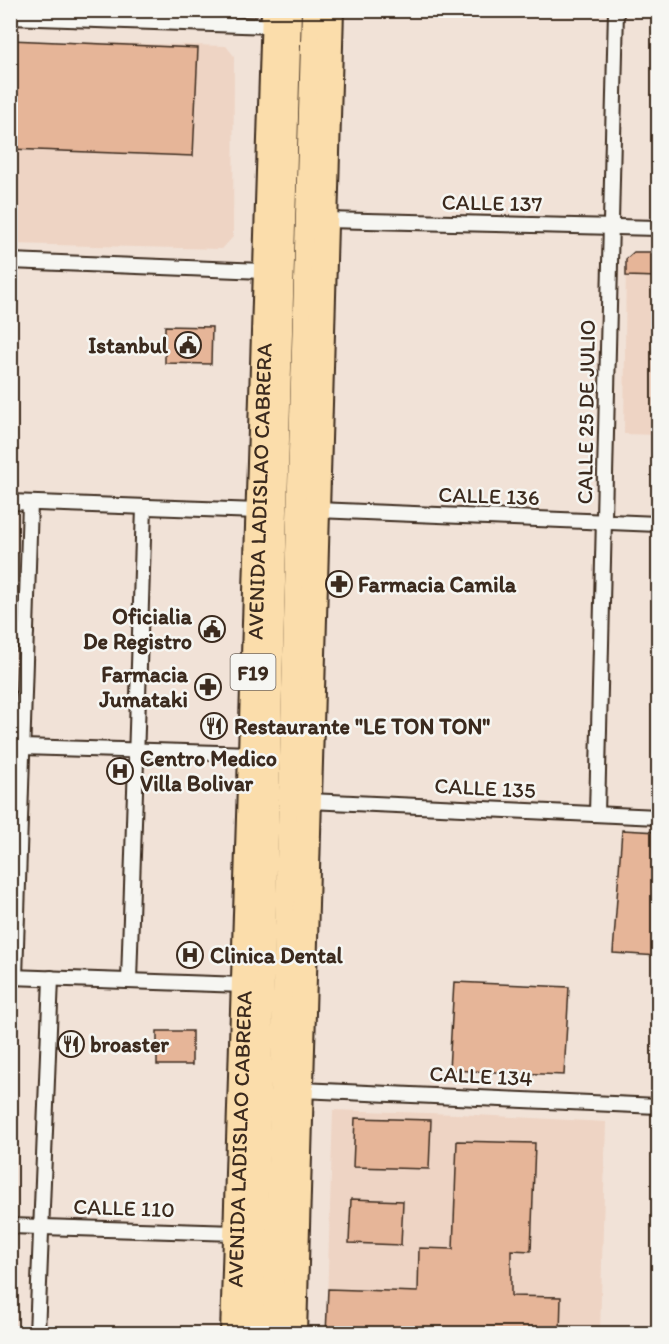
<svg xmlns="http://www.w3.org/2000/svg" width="669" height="1344" font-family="Itim,sans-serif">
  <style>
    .built { fill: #eed4c4 }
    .building { fill: #e6b598; stroke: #3b2a1e; stroke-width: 1.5 }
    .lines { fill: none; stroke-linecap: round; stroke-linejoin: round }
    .pedestrian-casing { stroke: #3b2a1e; stroke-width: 15 }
    .minor-casing { stroke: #3b2a1e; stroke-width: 18 }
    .primary-casing { stroke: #3b2a1e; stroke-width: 27 }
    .trunk-casing { stroke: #3b2a1e; stroke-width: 28 }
    .pedestrian { stroke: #f6f6f2; stroke-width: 10 }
    .minor { stroke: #f6f6f2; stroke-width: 14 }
    .primary { stroke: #fbddab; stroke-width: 22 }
    .trunk { stroke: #fbddab; stroke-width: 24 }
    .labels { text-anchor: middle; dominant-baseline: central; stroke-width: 5; stroke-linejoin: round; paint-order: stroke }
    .shield { fill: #f6f6f2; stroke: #73675e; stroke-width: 1.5 }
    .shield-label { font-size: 21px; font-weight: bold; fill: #3b2a1e }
    .street-label { font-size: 22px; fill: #3b2a1e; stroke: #f6f6f2 }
    .poi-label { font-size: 22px; font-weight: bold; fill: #3b2a1e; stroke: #f6f6f2; text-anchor: start }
  </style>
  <rect width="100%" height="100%" fill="#f1e2d7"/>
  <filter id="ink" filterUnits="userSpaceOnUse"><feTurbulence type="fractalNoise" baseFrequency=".0167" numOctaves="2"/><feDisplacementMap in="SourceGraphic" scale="12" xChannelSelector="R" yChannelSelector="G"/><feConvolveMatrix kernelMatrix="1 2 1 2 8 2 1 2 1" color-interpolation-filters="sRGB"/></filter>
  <g filter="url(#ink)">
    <g class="built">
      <polygon points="11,40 226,46 234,56 233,237 222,249 11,244"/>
      <polygon points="634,252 658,252 658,435 624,434 626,259"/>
      <polygon points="333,1110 458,1114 606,1122 600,1333 326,1334"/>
    </g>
    <g class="building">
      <polygon points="10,40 198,48 193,156 10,149"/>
      <polygon points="634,252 658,252 658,277 626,276 626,259"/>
      <polygon points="165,326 212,327 211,364 165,363"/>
      <polygon points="622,830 658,832 658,956 613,953"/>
      <polygon points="454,982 569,987 564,1075 449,1070"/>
      <rect x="157" y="1031" width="35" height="34"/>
      <polygon points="355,1118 431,1120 429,1169 353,1167"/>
      <polygon points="457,1141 535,1143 531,1251 511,1250 511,1296 561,1297 560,1334 326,1334 328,1289 418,1292 419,1248 453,1249"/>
      <polygon points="351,1199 403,1201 401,1245 349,1243"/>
    </g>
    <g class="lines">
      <defs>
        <polyline id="pedestrian" points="10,731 23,731"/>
        <g id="minor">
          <polyline points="10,17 273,26"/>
          <polyline points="325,220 658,228"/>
          <polyline points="10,261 266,271"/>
          <polyline points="10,502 258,511"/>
          <polyline points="317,510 658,524"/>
          <polyline points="10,631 26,632"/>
          <polyline points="22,747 251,754"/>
          <polyline points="309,801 658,817"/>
          <polyline points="597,814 616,10"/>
          <polyline points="10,977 244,985"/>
          <polyline points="15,977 30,503"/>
          <polyline points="129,981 144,507"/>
          <polyline points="301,1090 658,1106"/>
          <polyline points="10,1226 236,1233"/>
          <polyline points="37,1334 51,978"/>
        </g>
        <g id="primary">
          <polyline points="253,1334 290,10"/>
          <polyline points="274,1334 313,10"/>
        </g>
        <g id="trunk">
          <path id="s1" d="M233,1334L274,10"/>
          <polyline points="294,1334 331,10"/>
        </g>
      </defs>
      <use href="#pedestrian" class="pedestrian-casing"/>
      <use href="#minor" class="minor-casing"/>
      <use href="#primary" class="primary-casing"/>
      <use href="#trunk" class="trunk-casing"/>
      <use href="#pedestrian" class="pedestrian"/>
      <use href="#minor" class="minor"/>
      <use href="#primary" class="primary"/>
      <use href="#trunk" class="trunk"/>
    </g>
  </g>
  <defs>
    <symbol id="civic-ring" viewBox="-11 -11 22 22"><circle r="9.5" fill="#f6f6f2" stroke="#3b2a1e" stroke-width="1.5"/><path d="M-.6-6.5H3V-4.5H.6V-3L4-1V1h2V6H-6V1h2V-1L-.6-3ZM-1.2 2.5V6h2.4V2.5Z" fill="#3b2a1e"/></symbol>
    <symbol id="pharmacy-ring" viewBox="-11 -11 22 22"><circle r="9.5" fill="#f6f6f2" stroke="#3b2a1e" stroke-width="1.5"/><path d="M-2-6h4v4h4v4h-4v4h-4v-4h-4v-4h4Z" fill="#3b2a1e"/></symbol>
    <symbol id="restaurant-ring" viewBox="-11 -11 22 22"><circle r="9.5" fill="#f6f6f2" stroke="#3b2a1e" stroke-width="1.5"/><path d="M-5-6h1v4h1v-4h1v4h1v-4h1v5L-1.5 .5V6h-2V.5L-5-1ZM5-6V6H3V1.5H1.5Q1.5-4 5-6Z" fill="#3b2a1e"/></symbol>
    <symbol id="hospital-ring" viewBox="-11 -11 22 22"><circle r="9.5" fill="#f6f6f2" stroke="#3b2a1e" stroke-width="1.5"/><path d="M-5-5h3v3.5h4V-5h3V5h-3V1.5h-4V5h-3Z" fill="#3b2a1e"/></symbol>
  </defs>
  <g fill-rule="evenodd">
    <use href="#civic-ring" x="173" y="330" width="30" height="30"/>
    <use href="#pharmacy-ring" x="324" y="569" width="30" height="30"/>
    <use href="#civic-ring" x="197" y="614" width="30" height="30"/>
    <use href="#pharmacy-ring" x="193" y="672" width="30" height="30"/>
    <use href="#restaurant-ring" x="199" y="711" width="30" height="30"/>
    <use href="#hospital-ring" x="105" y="756" width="30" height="30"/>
    <use href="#hospital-ring" x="175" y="940" width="30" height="30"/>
    <use href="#restaurant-ring" x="56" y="1029" width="30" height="30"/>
  </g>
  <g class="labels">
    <rect class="shield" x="230.5" y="654" width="45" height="36" rx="4.5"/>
    <g class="shield-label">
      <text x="253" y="672">F19</text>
    </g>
    <g class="street-label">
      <text transform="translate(492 203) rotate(1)">CALLE 137</text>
      <text transform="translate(586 412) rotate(-89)">CALLE 25 DE JULIO</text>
      <text stroke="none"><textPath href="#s1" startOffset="843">AVENIDA LADISLAO CABRERA</textPath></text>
      <text transform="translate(489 496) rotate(2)">CALLE 136</text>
      <text transform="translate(485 788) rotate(3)">CALLE 135</text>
      <text transform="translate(481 1076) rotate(3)">CALLE 134</text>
      <text stroke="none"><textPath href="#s1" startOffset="195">AVENIDA LADISLAO CABRERA</textPath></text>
      <text transform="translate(124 1208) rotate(2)">CALLE 110</text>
    </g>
    <g class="poi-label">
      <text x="168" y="345" text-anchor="end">Istanbul</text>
      <text x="358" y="584">Farmacia Camila</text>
      <text x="192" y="616" text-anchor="end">Oficialia<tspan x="192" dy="25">De Registro</tspan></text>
      <text x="188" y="674" text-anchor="end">Farmacia<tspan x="188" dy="25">Jumataki</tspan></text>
      <text x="234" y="726">Restaurante "LE TON TON"</text>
      <text x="140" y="758">Centro Medico<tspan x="140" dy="25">Villa Bolivar</tspan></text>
      <text x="210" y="955">Clinica Dental</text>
      <text x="90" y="1044">broaster</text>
    </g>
  </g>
  <rect width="669" height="1344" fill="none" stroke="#f6f6f2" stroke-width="36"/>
  <rect x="18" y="18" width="633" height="1308" fill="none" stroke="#3b2a1e" stroke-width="2" filter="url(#ink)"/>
</svg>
